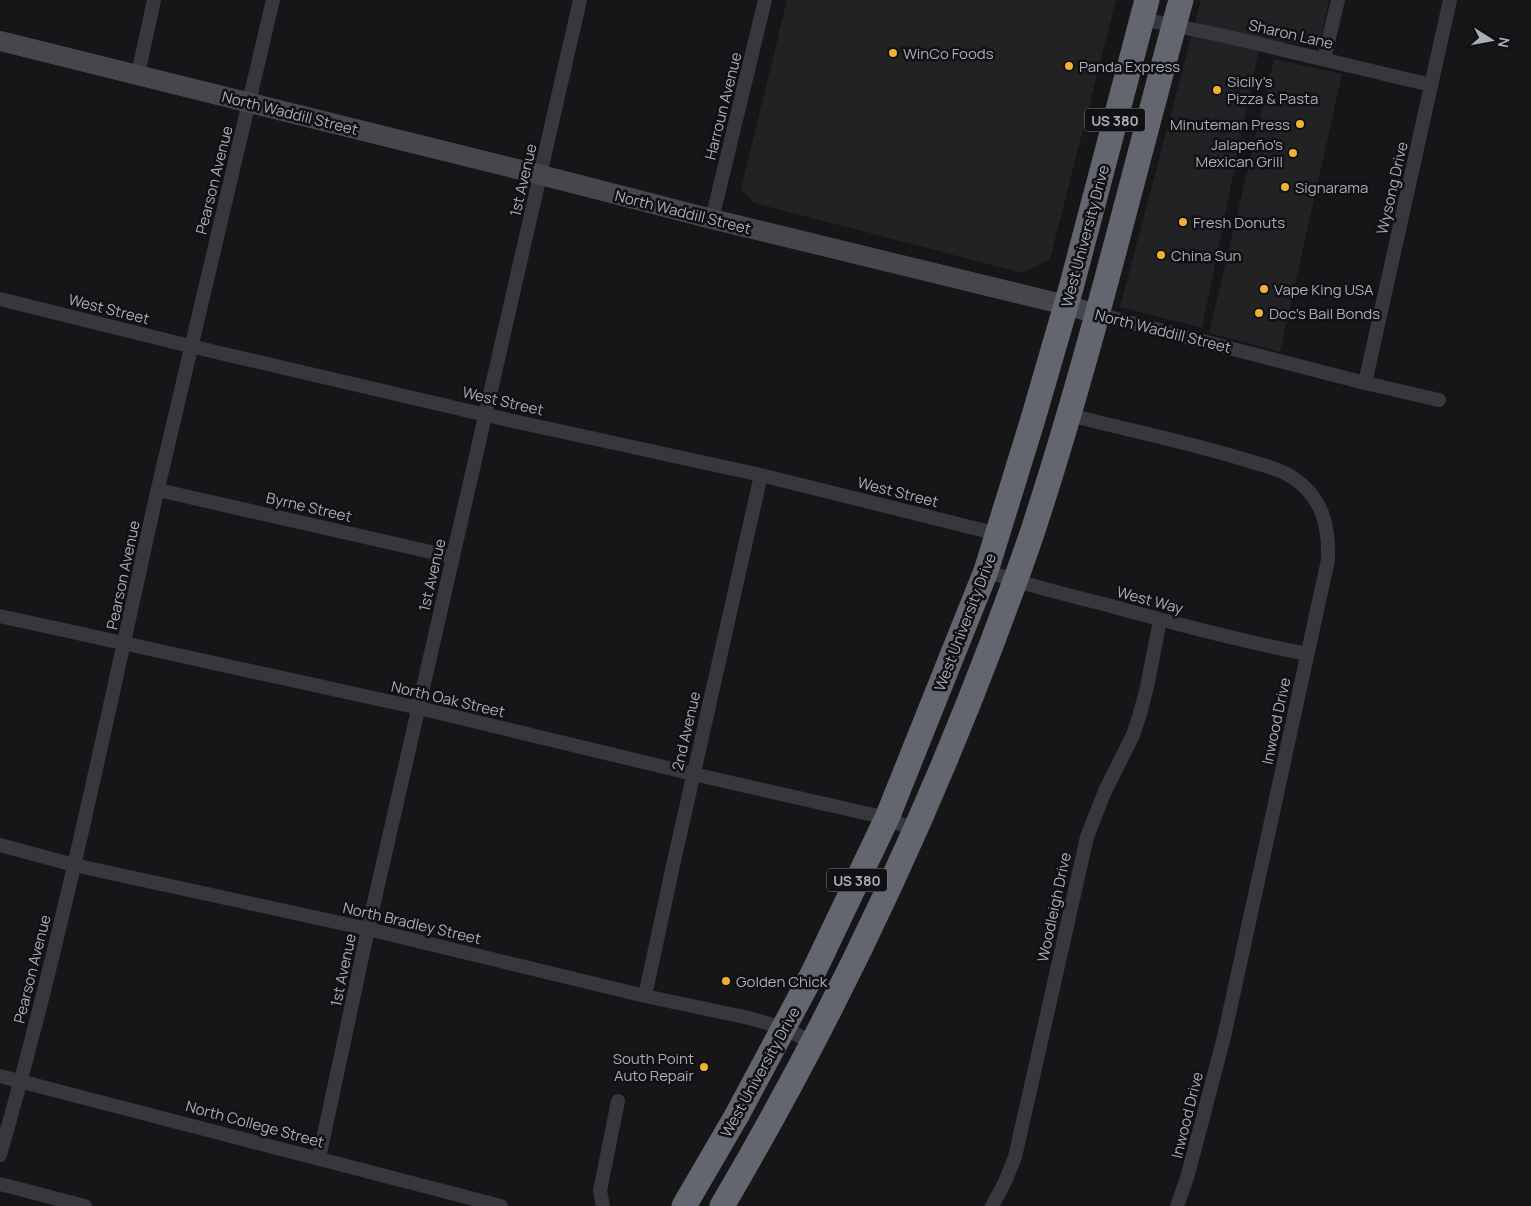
<svg xmlns="http://www.w3.org/2000/svg" width="1531" height="1206" font-family="Manrope,sans-serif">
  <style>
    .built { fill: #222225 }
    .lines { fill: none; stroke-linecap: round; stroke-linejoin: round }
    .street { stroke: #37383d; stroke-width: 14 }
    .secondary { stroke: #45474d; stroke-width: 20 }
    .highway { stroke: #63666e; stroke-width: 25 }
    .poi-dot { fill: #f2b134; stroke: #111113; stroke-width: 2 }
    .labels { text-anchor: middle; dominant-baseline: central; stroke-width: 5; stroke-linejoin: round; paint-order: stroke }
    .shield { fill: #111113; stroke: #7b7e86; stroke-width: 1 }
    .shield-label { font-size: 14px; font-weight: bold; fill: #a8adb8 }
    .street-label { font-size: 15px; fill: #a8adb8; stroke: #111113 }
    .poi-label { font-size: 15px; fill: #a8adb8; stroke: #111113; text-anchor: start }
  </style>
  <rect width="100%" height="100%" fill="#161618"/>
  <g class="built">
    <polygon points="787,0 1116,0 1050,259 1023,273 754,203 741,189"/>
    <polygon points="1201,0 1329,0 1319,47 1261,39 1202,328 1120,307"/>
    <polygon points="1274,59 1342,74 1280,352 1209,333"/>
  </g>
  <g class="lines">
    <g class="street">
      <polyline points="1142,19 1225,36 1431,85"/>
      <polyline points="1324,59 1338,0"/>
      <polyline points="138,74 154,0"/>
      <polyline points="712,219 765,0"/>
      <polyline points="0,299 190,346 486,415 761,475 998,534"/>
      <polyline points="1097,314 1365,383 1439,400"/>
      <polyline points="1365,383 1450,0"/>
      <path d="M1069,415C1128,430 1188,442 1246,460C1261,465 1278,468 1292,477C1323,498 1329,525 1328,560L1224,1037L1187,1178L1177,1206"/>
      <polyline points="158,490 453,557"/>
      <path d="M986,571C1027,586 1069,595 1111,606C1176,624 1241,641 1307,654"/>
      <polyline points="0,616 419,708 693,774 887,818 916,831"/>
      <polyline points="0,845 74,865 368,929 645,996 749,1018 784,1028 813,1043"/>
      <polyline points="645,996 672,870 761,475"/>
      <polyline points="0,1076 501,1206"/>
      <path d="M0,1155C63,936 108,711 158,488C195,325 236,163 273,0"/>
      <polyline points="319,1158 368,929 580,0"/>
      <polyline points="0,1184 85,1206"/>
      <polyline points="603,1206 600,1191 618,1101"/>
      <polyline points="992,1206 1005,1182 1015,1157 1087,837 1105,791 1133,735 1139,717 1147,687 1160,620"/>
    </g>
    <polyline class="secondary" points="0,41 541,175 712,219 1066,305 1097,314"/>
    <g class="highway">
      <polyline points="684,1206 737,1115 813,973 887,818 986,571 1033,419 1071,288 1147,0"/>
      <path d="M722,1206C828,1026 918,838 992,643C1007,602 1023,562 1036,521C1092,349 1133,174 1181,0"/>
    </g>
  </g>
  <g class="poi-dot">
    <circle cx="893" cy="53" r="5"/>
    <circle cx="1069" cy="66" r="5"/>
    <circle cx="1217" cy="90" r="5"/>
    <circle cx="1300" cy="124" r="5"/>
    <circle cx="1293" cy="153" r="5"/>
    <circle cx="1285" cy="187" r="5"/>
    <circle cx="1183" cy="222" r="5"/>
    <circle cx="1161" cy="255" r="5"/>
    <circle cx="1264" cy="289" r="5"/>
    <circle cx="1259" cy="313" r="5"/>
    <circle cx="726" cy="981" r="5"/>
    <circle cx="704" cy="1067" r="5"/>
  </g>
  <g class="labels">
    <g class="shield">
      <rect x="1085" y="108.5" width="60" height="23" rx="4"/>
      <rect x="827" y="868.5" width="60" height="23" rx="4"/>
    </g>
    <g class="shield-label">
      <text x="1115" y="120">US 380</text>
      <text x="857" y="880">US 380</text>
    </g>
    <g class="street-label">
      <text transform="translate(1291 34) rotate(13)">Sharon Lane</text>
      <text transform="translate(723 106) rotate(-76)">Harroun Avenue</text>
      <text transform="translate(290 113) rotate(14)">North Waddill Street</text>
      <text transform="translate(214 180) rotate(-76)">Pearson Avenue</text>
      <text transform="translate(523 180) rotate(-77)">1st Avenue</text>
      <text transform="translate(1392 188) rotate(-77)">Wysong Drive</text>
      <text transform="translate(683 212) rotate(14)">North Waddill Street</text>
      <text transform="translate(1085 236) rotate(-75)">West University Drive</text>
      <text transform="translate(109 309) rotate(14)">West Street</text>
      <text transform="translate(1163 331) rotate(14)">North Waddill Street</text>
      <text transform="translate(503 401) rotate(13)">West Street</text>
      <text transform="translate(898 492) rotate(14)">West Street</text>
      <text transform="translate(309 507) rotate(13)">Byrne Street</text>
      <text transform="translate(123 575) rotate(-78)">Pearson Avenue</text>
      <text transform="translate(432 575) rotate(-77)">1st Avenue</text>
      <text transform="translate(1150 600) rotate(15)">West Way</text>
      <text transform="translate(965 622) rotate(-69)">West University Drive</text>
      <text transform="translate(448 699) rotate(13)">North Oak Street</text>
      <text transform="translate(1276 721) rotate(-78)">Inwood Drive</text>
      <text transform="translate(686 731) rotate(-77)">2nd Avenue</text>
      <text transform="translate(1054 907) rotate(-78)">Woodleigh Drive</text>
      <text transform="translate(412 923) rotate(13)">North Bradley Street</text>
      <text transform="translate(32 969) rotate(-76)">Pearson Avenue</text>
      <text transform="translate(343 970) rotate(-78)">1st Avenue</text>
      <text transform="translate(760 1072) rotate(-61)">West University Drive</text>
      <text transform="translate(1187 1115) rotate(-76)">Inwood Drive</text>
      <text transform="translate(255 1124) rotate(15)">North College Street</text>
    </g>
    <g class="poi-label">
      <text x="903" y="53">WinCo Foods</text>
      <text x="1079" y="66">Panda Express</text>
      <text x="1227" y="81">Sicily's<tspan x="1227" dy="17">Pizza &amp; Pasta</tspan></text>
      <text x="1290" y="124" text-anchor="end">Minuteman Press</text>
      <text x="1283" y="144" text-anchor="end">Jalapeño's<tspan x="1283" dy="17">Mexican Grill</tspan></text>
      <text x="1295" y="187">Signarama</text>
      <text x="1193" y="222">Fresh Donuts</text>
      <text x="1171" y="255">China Sun</text>
      <text x="1274" y="289">Vape King USA</text>
      <text x="1269" y="313">Doc's Bail Bonds</text>
      <text x="736" y="981">Golden Chick</text>
      <text x="694" y="1058" text-anchor="end">South Point<tspan x="694" dy="17">Auto Repair</tspan></text>
    </g>
  </g>
  <g transform="translate(1491 40) rotate(101)" stroke="#111113" stroke-width="4" paint-order="stroke">
  <path d="M0-4L9 19L0 12L-9 19Z" fill="#a8adb8"/>
  <text y="-8" font-size="14" font-weight="bold" text-anchor="middle" fill="#a8adb8">N</text>
  </g>
</svg>
